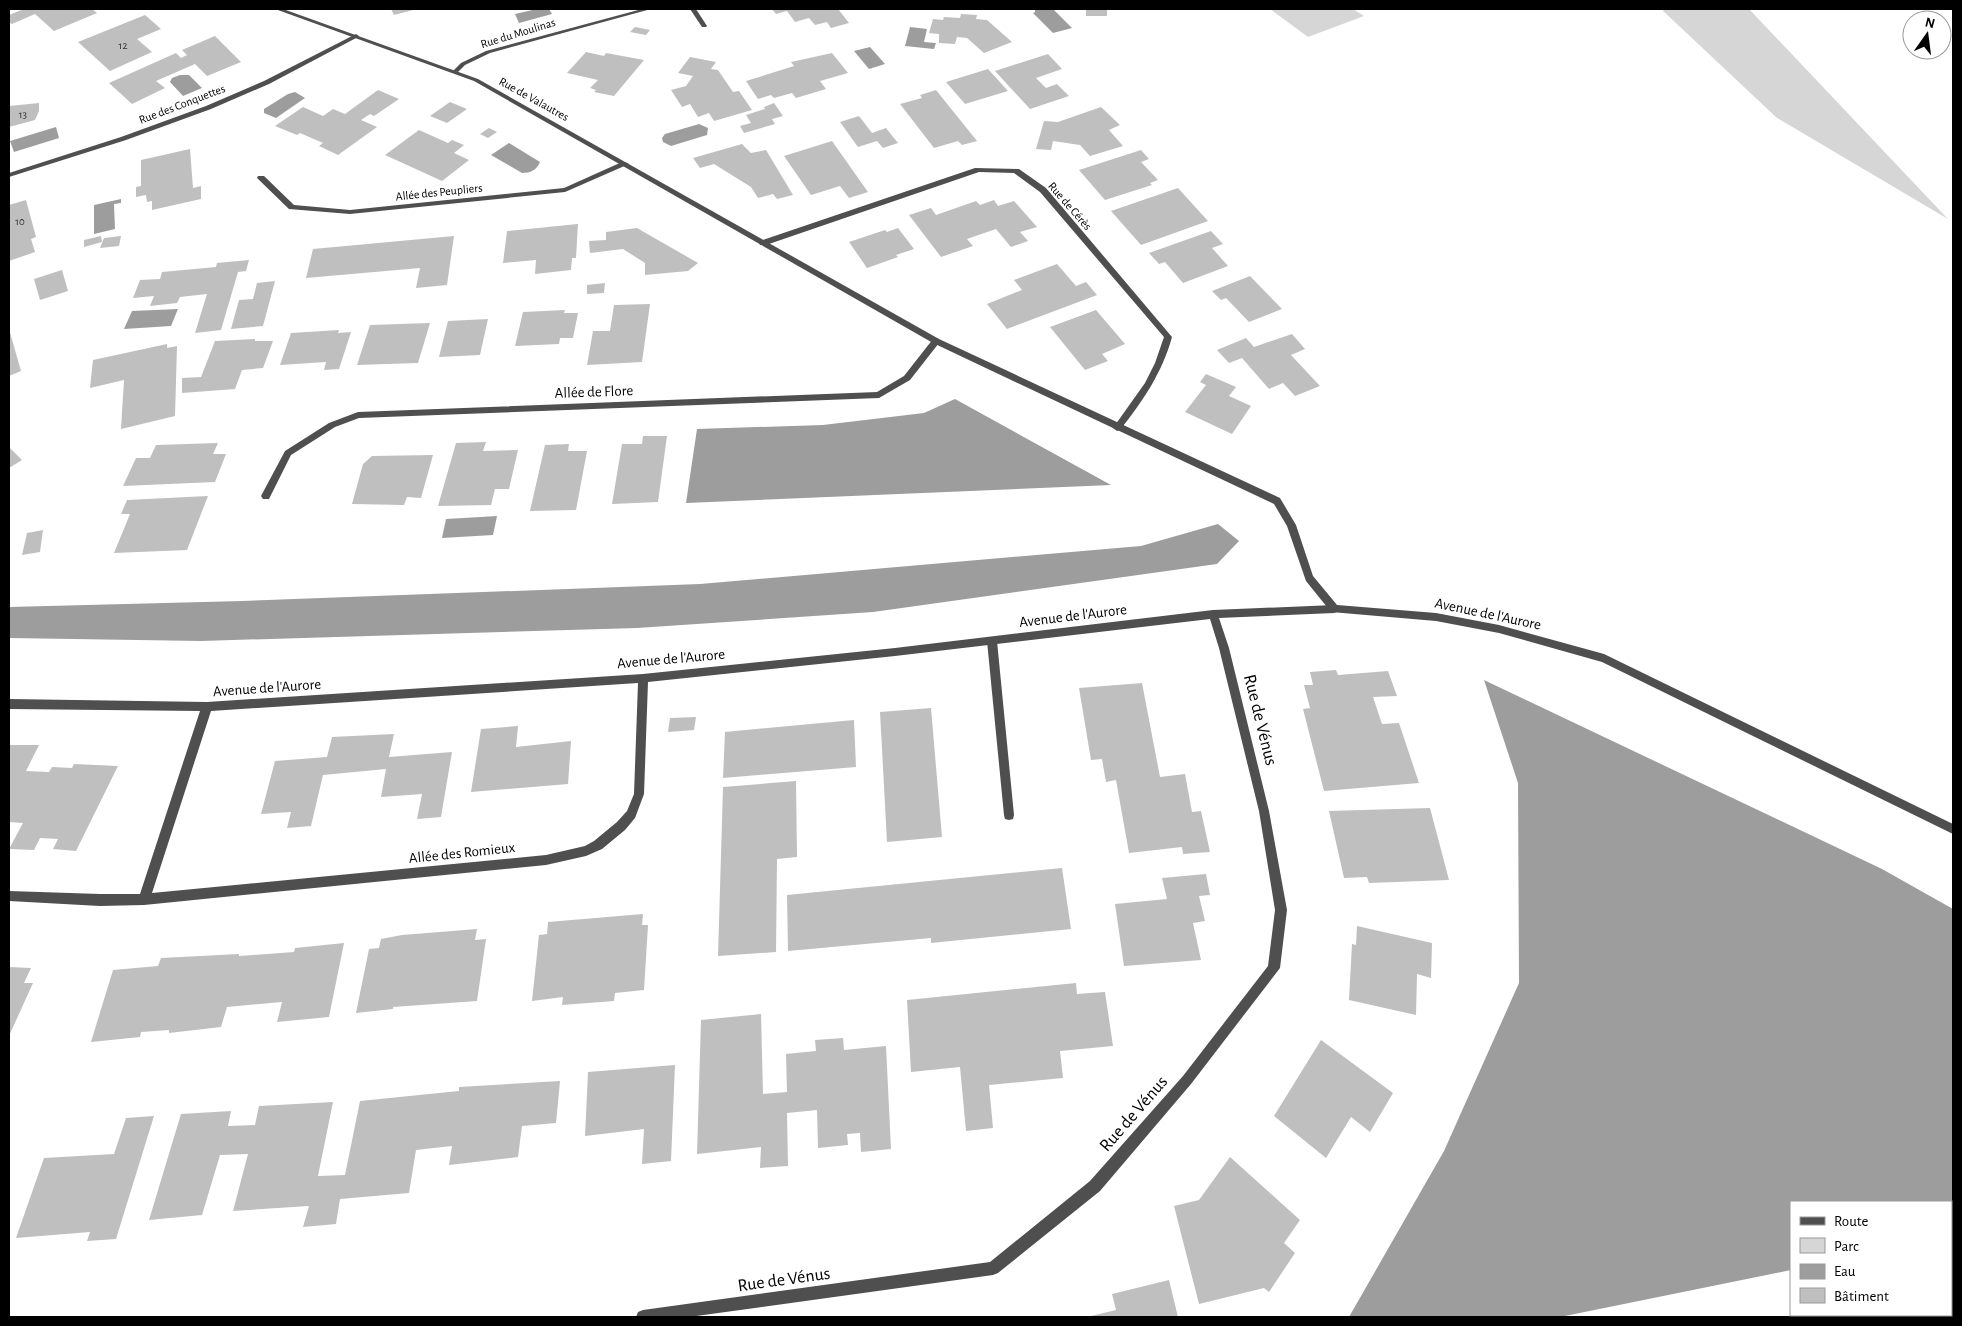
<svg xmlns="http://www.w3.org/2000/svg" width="1962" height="1326" font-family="'Alegreya Sans',sans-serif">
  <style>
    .green { fill: #d6d6d6 }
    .water { fill: #9d9d9d }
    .building { fill: #bfbfbf }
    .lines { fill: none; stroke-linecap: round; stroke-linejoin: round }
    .service { fill: #4f4f4f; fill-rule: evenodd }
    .minor { fill: #4f4f4f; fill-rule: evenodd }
    .tertiary { fill: #4f4f4f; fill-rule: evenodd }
    .labels { text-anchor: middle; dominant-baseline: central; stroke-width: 4; stroke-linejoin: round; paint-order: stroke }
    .far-number-label { font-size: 11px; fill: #303030 }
    .far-street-label { font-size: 12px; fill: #000; stroke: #fff }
    .street-label { font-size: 15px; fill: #000; stroke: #fff }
    .near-street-label { font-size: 18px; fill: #000; stroke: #fff }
  </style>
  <rect width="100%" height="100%" fill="#fff"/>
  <g class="green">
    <polygon points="1270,9 1353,9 1364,16 1308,37"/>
    <polygon points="1661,9 1749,9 1948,219 1777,118"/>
  </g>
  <g class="water">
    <polygon points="537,9 549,9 552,14 519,23 515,14"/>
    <polygon points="1035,9 1053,9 1072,28 1053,33 1033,13 1035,12"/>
    <polygon points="910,27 927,29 924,42 936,43 934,49 905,46"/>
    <polygon points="870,47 885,64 869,69 854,51"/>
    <polygon points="180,75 189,75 202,88 183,96 170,82 172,78"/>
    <polygon points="295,92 305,98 276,118 264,113 264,109 288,94"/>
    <polygon points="699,124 708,128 707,135 671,146 663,142 662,138 665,134"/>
    <polygon points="56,127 59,138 14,152 10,141"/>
    <path d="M509,143L540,162C537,170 530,173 522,173L491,155Z"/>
    <polygon points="121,199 121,203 114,204 115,229 94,234 94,205"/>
    <polygon points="178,309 171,326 124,329 132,311"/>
    <polygon points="955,399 1111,485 686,503 697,429 823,425 924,413"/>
    <polygon points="497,516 493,535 442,538 446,519"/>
    <polygon points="1218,524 1239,541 1217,564 873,612 637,628 201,641 9,638 9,607 242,601 700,584 1141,546"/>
    <polygon points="1484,680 1882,869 1953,909 1953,1237 1951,1238 1951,1202 1791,1202 1791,1270 1560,1317 1349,1317 1444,1151 1519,983 1518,783"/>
  </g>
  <g class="building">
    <polygon points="24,9 92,9 97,13 54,31 35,14 12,24 9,22 9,15"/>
    <polygon points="391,9 417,9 394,15"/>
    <polygon points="772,9 838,9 849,23 831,28 827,22 815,25 809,18 795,22 787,11 776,14"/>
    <rect x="1086" y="9" width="21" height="7"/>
    <polygon points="961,14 977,15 976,19 987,20 1012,42 984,53 967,38 957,37 955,44 939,43 939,34 929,33 933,19 943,20 944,17 960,18"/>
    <polygon points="145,15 161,29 137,39 152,52 110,71 78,42"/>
    <polygon points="635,27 650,30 646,35 630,32"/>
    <polygon points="215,36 241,62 207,76 195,64 156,81 165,88 132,104 109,83 176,53 181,58 187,55 182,50"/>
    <polygon points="586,52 604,56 606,53 644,60 614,96 594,92 596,90 590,88 598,80 567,73"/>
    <polygon points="832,53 848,73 820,81 826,89 796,98 792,93 774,98 771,95 758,99 746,81 794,66 791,62"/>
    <polygon points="1048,54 1062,69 1036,78 1046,88 1057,84 1069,96 1030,109 995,71"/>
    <polygon points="690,57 716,62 711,69 718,70 733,92 739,91 752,110 714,121 709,113 698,117 690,104 682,107 671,90 686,86 693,76 678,73"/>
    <polygon points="988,69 1008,91 965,104 946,82"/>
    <polygon points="378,90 399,99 374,116 370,114 361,120 377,127 338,155 319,146 323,143 300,133 297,135 275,126 303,107 323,116 333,109 345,114"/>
    <polygon points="936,90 977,141 962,145 958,141 934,148 900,104 922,98 920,95"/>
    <polygon points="450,102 467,109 447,123 430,116"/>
    <polygon points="39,103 39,111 35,120 9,127 9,106"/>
    <polygon points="774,103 783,116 772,119 775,124 744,133 740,126 751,123 746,115 765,109 764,107"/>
    <polygon points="1101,107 1120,125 1109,130 1123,146 1090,156 1080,145 1053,141 1051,150 1036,149 1044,121 1058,122"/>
    <polygon points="859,116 872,133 886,128 898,143 883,148 877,141 858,147 840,122"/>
    <polygon points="489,128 497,132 488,138 480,134"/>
    <polygon points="419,130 448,143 452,140 464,145 454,153 469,160 442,181 385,155"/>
    <polygon points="832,141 868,192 849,198 840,186 811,195 784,156"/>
    <polygon points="742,144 751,153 766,150 793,195 777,199 773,194 758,198 751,187 714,164 700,168 693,158"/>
    <polygon points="190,149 193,188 201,186 201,199 152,210 152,201 147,202 146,195 136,197 136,187 141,186 141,160"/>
    <polygon points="1141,150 1149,159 1141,162 1158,180 1150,183 1152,185 1105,200 1079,170"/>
    <polygon points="1178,188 1208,221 1141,245 1111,211"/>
    <polygon points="26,200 36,237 31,239 35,252 9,261 9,205"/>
    <polygon points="994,200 998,206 1014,201 1037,227 1020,232 1028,241 1011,247 996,229 967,239 973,246 941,257 909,215 931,208 936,215 976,201 980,205"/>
    <polygon points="578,224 576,258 572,258 571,270 535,274 536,260 503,263 507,231"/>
    <polygon points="637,228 698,263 688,271 645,275 645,263 623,249 590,253 589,241 606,240 606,232"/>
    <polygon points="898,228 914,249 896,255 898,257 867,268 849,242 885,230 887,232"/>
    <polygon points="1211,231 1223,244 1212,248 1228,266 1183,283 1165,262 1159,264 1149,253"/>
    <polygon points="101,236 102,242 84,247 84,240"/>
    <polygon points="121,236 119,246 100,248 104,238"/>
    <polygon points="454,236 447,285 416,288 420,268 306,278 313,249"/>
    <polygon points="249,260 246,271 238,272 221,330 195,333 207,294 180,297 177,303 150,306 154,296 133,298 140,280 160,279 162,272 216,267 217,263"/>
    <polygon points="1057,264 1076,286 1086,282 1097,295 1007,329 987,304 1022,290 1014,280"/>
    <polygon points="62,270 68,291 40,300 34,279"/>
    <polygon points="1250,276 1282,309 1249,322 1226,298 1221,300 1212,291"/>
    <polygon points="275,281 263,326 231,329 239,300 253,299 257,283"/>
    <polygon points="605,283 604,293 587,294 587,285"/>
    <polygon points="650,304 642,362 587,365 593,331 610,331 614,305"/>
    <polygon points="565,310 564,313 578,313 573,338 560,338 559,344 515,346 523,312"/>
    <polygon points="1096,310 1125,344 1102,354 1108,361 1085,370 1050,327"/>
    <polygon points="488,319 480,355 439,357 448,321"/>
    <polygon points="430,323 418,363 357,365 370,325"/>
    <polygon points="9,329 21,371 9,376"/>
    <polygon points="339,330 338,333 351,332 339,369 324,370 326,362 280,365 291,333"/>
    <polygon points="1292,334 1305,349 1291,355 1320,386 1295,396 1283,383 1269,389 1242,358 1229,363 1217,350 1246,338 1254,347"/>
    <polygon points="255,339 255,341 273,341 263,368 242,370 235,389 182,393 182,378 201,377 215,341"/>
    <polygon points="167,344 167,348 177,346 175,416 121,429 124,380 90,388 93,360"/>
    <polygon points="1206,374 1236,387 1229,396 1251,406 1232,434 1185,412 1206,385 1200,382"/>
    <polygon points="643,436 667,436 658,502 612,504 622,444 642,444"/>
    <polygon points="486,442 483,451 518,450 509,489 495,489 491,505 438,506 456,443"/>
    <polygon points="218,443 213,454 226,454 215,482 123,486 136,458 150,458 156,445"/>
    <polygon points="569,444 568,451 587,451 576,510 530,511 545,445"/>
    <polygon points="9,447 22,460 9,468"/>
    <polygon points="433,455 421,498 407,497 404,505 352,504 363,464 372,456"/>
    <polygon points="208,496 187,550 114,553 130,514 121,514 127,500"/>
    <polygon points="43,530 40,552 22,555 27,533"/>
    <polygon points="1336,670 1338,675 1388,671 1397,696 1373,697 1382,724 1399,723 1419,783 1324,791 1303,709 1310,708 1304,685 1313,685 1310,672"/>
    <polygon points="1142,683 1160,777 1185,774 1192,812 1201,811 1210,852 1183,854 1182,847 1129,853 1116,780 1106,782 1102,759 1091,760 1079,688"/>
    <polygon points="931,708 942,837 887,842 880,712"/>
    <polygon points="696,717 694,730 668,732 670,718"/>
    <polygon points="854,720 856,767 723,778 725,732"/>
    <polygon points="518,726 516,747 571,741 568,784 471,792 481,729"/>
    <polygon points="394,734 389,757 452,752 441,817 417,819 422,794 381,797 386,769 323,775 311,826 287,828 291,812 261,814 275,761 327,757 332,737"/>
    <polygon points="9,745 39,745 26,771 49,772 52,767 72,768 74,764 118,766 76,851 53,849 58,839 40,838 34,850 9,849 23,823 9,822"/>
    <polygon points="796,781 797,857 777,859 776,952 718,956 723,787"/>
    <polygon points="1430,808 1449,880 1369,883 1367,877 1344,878 1329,811"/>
    <polygon points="1062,868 1071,929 931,943 931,938 788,951 787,895"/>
    <polygon points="1206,874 1210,895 1199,896 1205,921 1193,923 1201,960 1124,966 1115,904 1167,899 1162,878"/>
    <polygon points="643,914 642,925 648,925 644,990 615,993 614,1001 562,1005 563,997 532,1001 539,935 547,934 548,922"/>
    <polygon points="1357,926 1432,943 1431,978 1417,974 1416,1015 1349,1000 1352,944 1356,945"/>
    <polygon points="477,929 475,940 486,939 477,1001 393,1007 393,1009 356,1013 369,949 379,948 381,939 402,935"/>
    <polygon points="344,943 329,1017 277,1022 282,1002 227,1007 221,1027 169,1033 169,1030 141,1032 140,1037 91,1042 113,970 158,966 161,958 239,954 239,956 294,952 295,948"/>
    <polygon points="9,967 31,968 24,983 33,983 9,1036"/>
    <polygon points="1076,983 1077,994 1105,992 1113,1046 1060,1051 1063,1078 989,1085 993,1128 966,1131 960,1067 911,1072 907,1000"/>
    <polygon points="761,1014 763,1094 787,1092 786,1054 816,1051 815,1040 843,1038 844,1050 886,1046 891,1149 861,1152 860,1133 847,1134 848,1145 818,1148 817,1110 787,1113 788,1166 760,1168 761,1147 697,1154 701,1020"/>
    <polygon points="1321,1040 1393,1093 1370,1132 1351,1117 1326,1158 1274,1116"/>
    <polygon points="675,1065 671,1161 642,1164 644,1129 585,1136 588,1072"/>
    <polygon points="560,1081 556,1123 522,1126 518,1157 449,1165 452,1146 416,1150 409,1193 340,1199 336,1224 303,1227 309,1206 233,1211 248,1154 220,1155 202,1215 149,1220 181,1114 231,1111 228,1126 255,1125 259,1106 333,1102 318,1176 345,1175 360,1101 459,1091 459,1087"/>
    <polygon points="154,1116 116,1239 87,1241 90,1232 16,1238 44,1158 114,1154 126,1118"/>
    <polygon points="1230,1157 1300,1220 1284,1243 1295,1253 1269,1292 1264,1288 1199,1304 1174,1206 1199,1200"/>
    <polygon points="1169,1280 1178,1317 1087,1317 1116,1310 1112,1294"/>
  </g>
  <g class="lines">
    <g class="service">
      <polygon points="690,9 696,9 707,26 706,27 702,27"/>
      <polygon points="992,637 995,638 997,641 1014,815 1013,819 1009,820 1005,819 1004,815 987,641 989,638"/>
    </g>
    <g class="minor">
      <polygon points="642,9 651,9 490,53 465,65 458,72 453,71 461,63 486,51"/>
      <polygon points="356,34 359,36 358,37 269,84 211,109 126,140 9,177 9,173 121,137 206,106 264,81"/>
      <polygon points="622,162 625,162 629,164 565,192 350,214 289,209 257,178 258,176 264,176 294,205 350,210 564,188"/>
      <path d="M975,168L1019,169L1046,188L1172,337C1162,373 1143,401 1120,430L1117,431L1113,428L1145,383L1155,363L1164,337L1040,192L1014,173L979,172L766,245H760L759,243L760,241Z"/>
      <polygon points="936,338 939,339 939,343 910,380 879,398 359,418 335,427 291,455 269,499 263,499 261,496 285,451 329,423 358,412 877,392 904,376 933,339"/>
      <path d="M1334,605L1337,606L1339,609L1337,612L1334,613L1219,618L1229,648L1269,811L1287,910L1280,968L1191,1084L1100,1191L998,1273L993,1275L689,1317H636L638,1312L643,1310L990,1262L1090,1181L1183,1076L1268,966L1275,910L1259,811L1219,648L1210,619L895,656L648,682L644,794L635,818L625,830L602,849L586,856L546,865L144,905L100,906L9,901V891L100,894H140L200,711L9,709V699L207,702L643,674L895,648L1213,610ZM638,683L634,794L627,811L617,822L594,841L585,846L546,855L152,893L211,711Z"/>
    </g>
    <polygon class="tertiary" points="275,9 283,9 478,79 939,339 1280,498 1296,525 1313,576 1337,605 1436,613 1499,625 1604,654 1953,824 1953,834 1602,662 1499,633 1436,621 1331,612 1306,581 1287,526 1274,504 933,343 474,81"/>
  </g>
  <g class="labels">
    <g class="far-number-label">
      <text x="123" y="45">12</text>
      <text x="23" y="114">13</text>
      <text x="20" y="221">10</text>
    </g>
    <g class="far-street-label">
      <text transform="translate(518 33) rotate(-17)">Rue du Moulinas</text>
      <text transform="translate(534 99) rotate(29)">Rue de Valautres</text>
      <text transform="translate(182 104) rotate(-21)">Rue des Conquettes</text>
      <text transform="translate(439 192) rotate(-6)">Allée des Peupliers</text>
      <text transform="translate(1070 206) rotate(49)">Rue de Cérès</text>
    </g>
    <g class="street-label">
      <text transform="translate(594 392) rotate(-2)">Allée de Flore</text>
      <text transform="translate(1488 614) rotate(12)">Avenue de l'Aurore</text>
      <text transform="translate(1073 616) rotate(-7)">Avenue de l'Aurore</text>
      <text transform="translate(671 659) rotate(-5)">Avenue de l'Aurore</text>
      <text transform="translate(267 688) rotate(-4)">Avenue de l'Aurore</text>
      <text transform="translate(462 853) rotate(-6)">Allée des Romieux</text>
    </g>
    <g class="near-street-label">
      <text transform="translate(1260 720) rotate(76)">Rue de Vénus</text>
      <text transform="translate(1134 1114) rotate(-49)">Rue de Vénus</text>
      <text transform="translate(784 1280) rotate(-8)">Rue de Vénus</text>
    </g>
  </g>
  <rect width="1962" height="1326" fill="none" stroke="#000000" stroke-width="20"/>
  <rect x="1790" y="1201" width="162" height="115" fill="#ffffff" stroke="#999999"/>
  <rect x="1800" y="1217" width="25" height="8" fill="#4f4f4f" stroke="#999999"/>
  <text x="1834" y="1226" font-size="15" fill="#000000">Route</text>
  <rect x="1800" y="1238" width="25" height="15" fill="#d6d6d6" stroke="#999999"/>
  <text x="1834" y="1251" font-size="15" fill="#000000">Parc</text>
  <rect x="1800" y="1264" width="25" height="15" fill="#9d9d9d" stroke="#999999"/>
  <text x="1834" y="1276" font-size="15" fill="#000000">Eau</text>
  <rect x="1800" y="1288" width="25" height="15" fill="#bfbfbf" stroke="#999999"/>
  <text x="1834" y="1301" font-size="15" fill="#000000">Bâtiment</text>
  <g transform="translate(1927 35) rotate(14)"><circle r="24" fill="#ffffff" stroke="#999999"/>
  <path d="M0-4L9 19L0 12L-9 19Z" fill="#000000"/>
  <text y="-8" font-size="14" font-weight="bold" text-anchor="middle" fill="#000000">N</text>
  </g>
</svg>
